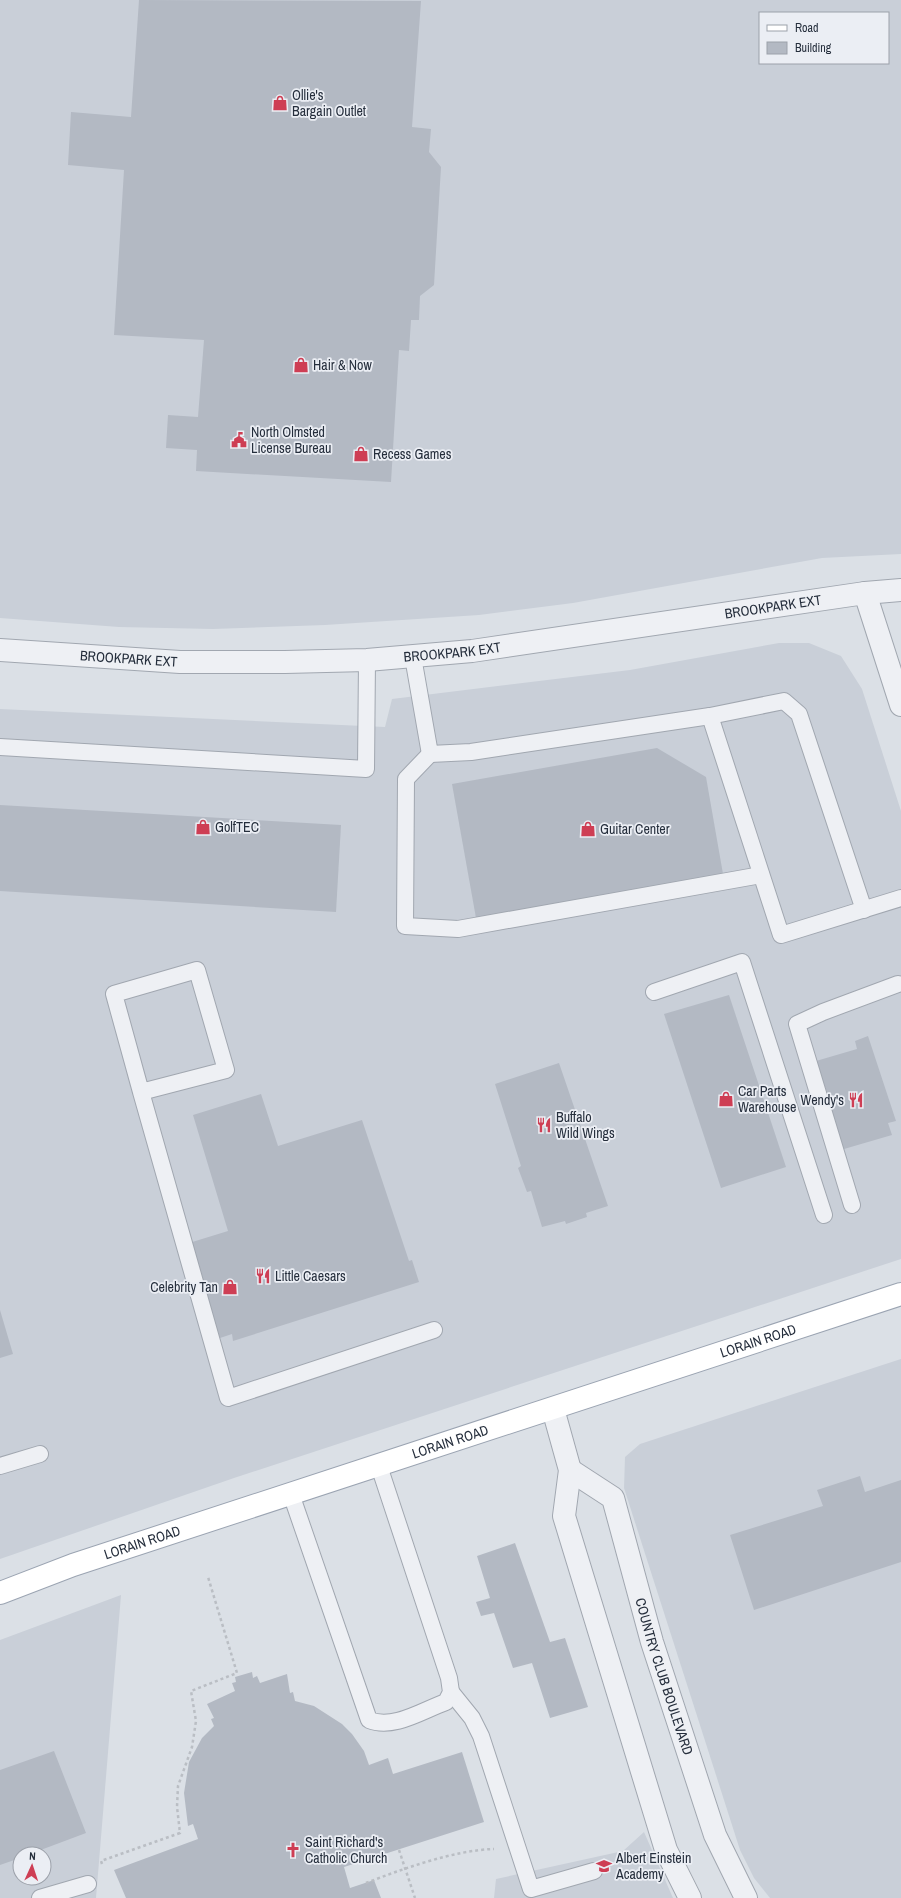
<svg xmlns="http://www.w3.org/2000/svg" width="901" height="1898" font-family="'Archivo Narrow',sans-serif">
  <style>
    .built { fill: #c9cfd8; fill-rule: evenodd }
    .building { fill: #b3b9c3 }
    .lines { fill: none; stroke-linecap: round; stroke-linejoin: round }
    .service-casing { stroke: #a1a7b0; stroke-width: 18 }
    .minor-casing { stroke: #a1a7b0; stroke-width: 24 }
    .tertiary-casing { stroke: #a1a7b0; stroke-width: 24 }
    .primary-casing { stroke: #9ba4b2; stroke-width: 24 }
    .path { stroke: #babec4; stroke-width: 2.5; stroke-dasharray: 3 3; stroke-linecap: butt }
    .service { stroke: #eef0f4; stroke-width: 16 }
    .minor { stroke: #eef0f4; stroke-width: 22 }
    .tertiary { stroke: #eef0f4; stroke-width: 22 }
    .primary { stroke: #fff; stroke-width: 22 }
    .labels { text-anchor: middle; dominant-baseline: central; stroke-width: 3.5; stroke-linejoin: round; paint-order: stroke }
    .poi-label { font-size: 14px; fill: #252e3c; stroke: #ebeef4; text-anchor: start }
    .street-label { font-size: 14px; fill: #252e3c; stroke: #ebeef4 }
  </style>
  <rect width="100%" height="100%" fill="#dbe0e6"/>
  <g class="built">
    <path d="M0,0H901V554L822,558L573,603L479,615L325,625L213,629L119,627L0,618ZM760,13H888V63H760Z"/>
    <polygon points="779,643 809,643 841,656 862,689 901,811 901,1259 234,1478 0,1559 0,709 385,727 392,699 630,670"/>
    <polygon points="901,1359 901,1898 770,1898 754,1878 740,1850 624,1488 625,1457 640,1444"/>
    <path d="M121,1595L96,1898H0V1640ZM20,1854H44V1878H20Z"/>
    <polygon points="644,1832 673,1898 494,1898 496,1879 623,1851"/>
  </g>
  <g class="building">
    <polygon points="139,0 421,1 412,127 431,129 429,152 441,167 434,285 420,296 419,320 411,320 409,351 399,350 391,482 196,471 197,450 166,448 168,415 198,417 204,340 114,335 124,170 68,165 71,112 131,117"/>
    <polygon points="657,748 706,777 723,874 476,918 452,784"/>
    <polygon points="0,805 341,825 336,912 0,891"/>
    <polygon points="729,995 786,1167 721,1188 664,1014"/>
    <polygon points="868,1036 896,1121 888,1123 892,1135 844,1149 825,1097 828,1095 816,1061 857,1049 855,1041"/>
    <polygon points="559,1063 608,1206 586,1213 587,1217 566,1224 565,1221 542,1227 531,1191 527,1192 518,1168 521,1166 495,1084"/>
    <polygon points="261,1094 278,1146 362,1120 409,1261 412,1260 419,1282 233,1341 232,1334 220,1338 189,1243 228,1231 193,1115"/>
    <polygon points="0,1310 13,1354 0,1358"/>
    <polygon points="860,1476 865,1492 901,1480 901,1562 754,1610 730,1535 823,1506 817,1490"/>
    <polygon points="515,1543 550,1642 565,1638 588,1707 550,1718 532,1663 513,1668 494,1613 481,1616 476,1602 490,1598 477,1556"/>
    <polygon points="252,1672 253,1678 257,1676 260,1683 287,1674 290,1693 293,1692 295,1701 314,1706 342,1724 352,1734 364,1751 369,1765 388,1758 393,1774 462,1752 484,1822 344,1867 350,1888 374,1880 381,1898 126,1898 114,1870 198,1839 193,1824 188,1826 184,1793 189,1762 202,1738 214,1726 211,1719 214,1718 207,1704 235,1691 232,1683 236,1682 235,1677"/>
    <polygon points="54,1751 86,1833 30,1854 20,1854 20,1858 0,1865 0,1770"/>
  </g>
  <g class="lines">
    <defs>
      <g id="service">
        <polyline points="413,657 430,754 471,752 710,716 784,701 799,714 864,910"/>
        <polyline points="710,716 781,935 901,898"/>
        <polyline points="0,747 366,769 367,660"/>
        <polyline points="430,754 406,779 405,926 458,929 761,875"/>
        <polyline points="654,992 742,962 824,1215"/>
        <polyline points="141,1092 114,994 197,970 226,1070 141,1092 228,1398 434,1330"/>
        <polyline points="852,1205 797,1024 823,1012 898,984"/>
        <polyline points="0,1466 40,1454"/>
        <path d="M291,1494L369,1720C394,1730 423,1710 446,1702L451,1692L449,1678L379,1466"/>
        <polyline points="451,1692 472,1718 481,1736 531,1889 594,1871"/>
        <polyline points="40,1898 88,1884"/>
      </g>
      <polyline id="minor" points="865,593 901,590"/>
      <g id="tertiary">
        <path id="s1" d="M0,650L180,662H285L367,660L472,651L865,593L901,705"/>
        <polyline points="553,1409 570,1470 564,1516 666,1850 690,1898"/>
        <path id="s2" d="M570,1470L613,1498L652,1642L715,1835L746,1898"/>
      </g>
      <g id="primary">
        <path id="s3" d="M0,1593L73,1565L901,1294"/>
      </g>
    </defs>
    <use href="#service" class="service-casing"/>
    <use href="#minor" class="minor-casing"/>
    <use href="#tertiary" class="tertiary-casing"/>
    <use href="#primary" class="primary-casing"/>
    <g class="path">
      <polyline points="399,1850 415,1898"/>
      <polyline points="102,1864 101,1861 180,1833 177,1807 178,1786 192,1747 196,1721 191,1691 237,1673 208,1577"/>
      <path d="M366,1883C402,1869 455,1850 494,1849"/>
    </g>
    <use href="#service" class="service"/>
    <use href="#minor" class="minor"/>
    <use href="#tertiary" class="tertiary"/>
    <use href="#primary" class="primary"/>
  </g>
  <defs>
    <symbol id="shop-bare" viewBox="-9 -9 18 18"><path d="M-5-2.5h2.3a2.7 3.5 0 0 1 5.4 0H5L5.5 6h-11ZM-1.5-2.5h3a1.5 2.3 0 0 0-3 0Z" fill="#ce3e54" stroke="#ebeef4" stroke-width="2.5" paint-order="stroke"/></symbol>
    <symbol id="civic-bare" viewBox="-9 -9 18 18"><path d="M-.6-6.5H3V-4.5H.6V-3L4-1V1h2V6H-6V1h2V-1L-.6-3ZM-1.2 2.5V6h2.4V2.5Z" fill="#ce3e54" stroke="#ebeef4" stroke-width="2.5" paint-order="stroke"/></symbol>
    <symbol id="restaurant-bare" viewBox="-9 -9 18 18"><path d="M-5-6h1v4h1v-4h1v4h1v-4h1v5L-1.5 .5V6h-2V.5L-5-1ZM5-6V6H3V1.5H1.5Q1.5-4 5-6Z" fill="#ce3e54" stroke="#ebeef4" stroke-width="2.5" paint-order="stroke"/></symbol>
    <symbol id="church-bare" viewBox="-9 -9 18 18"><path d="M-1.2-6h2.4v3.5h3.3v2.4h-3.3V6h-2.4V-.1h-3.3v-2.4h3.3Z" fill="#ce3e54" stroke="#ebeef4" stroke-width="2.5" paint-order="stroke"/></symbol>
    <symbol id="school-bare" viewBox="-9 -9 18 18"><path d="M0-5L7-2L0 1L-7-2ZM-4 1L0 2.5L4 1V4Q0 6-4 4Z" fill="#ce3e54" stroke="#ebeef4" stroke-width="2.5" paint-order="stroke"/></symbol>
  </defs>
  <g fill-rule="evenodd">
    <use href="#shop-bare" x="269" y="92" width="22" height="22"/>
    <use href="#shop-bare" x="290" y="354" width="22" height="22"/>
    <use href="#civic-bare" x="228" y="429" width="22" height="22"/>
    <use href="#shop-bare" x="350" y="443" width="22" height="22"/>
    <use href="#shop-bare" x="192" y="816" width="22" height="22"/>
    <use href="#shop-bare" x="577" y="818" width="22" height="22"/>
    <use href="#shop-bare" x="715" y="1088" width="22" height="22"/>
    <use href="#restaurant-bare" x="845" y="1089" width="22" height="22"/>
    <use href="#restaurant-bare" x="533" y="1114" width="22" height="22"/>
    <use href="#restaurant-bare" x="252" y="1265" width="22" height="22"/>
    <use href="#shop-bare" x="219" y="1276" width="22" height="22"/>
    <use href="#church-bare" x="282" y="1839" width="22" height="22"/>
    <use href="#school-bare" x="593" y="1855" width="22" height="22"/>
  </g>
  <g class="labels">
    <g class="poi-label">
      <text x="292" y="95">Ollie's<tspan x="292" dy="16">Bargain Outlet</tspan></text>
      <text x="313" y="365">Hair &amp; Now</text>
      <text x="251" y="432">North Olmsted<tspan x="251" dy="16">License Bureau</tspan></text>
      <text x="373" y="454">Recess Games</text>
      <text x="215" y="827">GolfTEC</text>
      <text x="600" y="829">Guitar Center</text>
      <text x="738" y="1091">Car Parts<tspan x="738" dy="16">Warehouse</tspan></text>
      <text x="844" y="1100" text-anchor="end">Wendy's</text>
      <text x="556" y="1117">Buffalo<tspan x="556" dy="16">Wild Wings</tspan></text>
      <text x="275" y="1276">Little Caesars</text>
      <text x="218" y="1287" text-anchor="end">Celebrity Tan</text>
      <text x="305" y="1842">Saint Richard's<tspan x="305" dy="16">Catholic Church</tspan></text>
      <text x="616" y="1858">Albert Einstein<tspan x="616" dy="16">Academy</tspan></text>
    </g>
    <g class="street-label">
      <text stroke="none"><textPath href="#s1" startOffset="777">BROOKPARK EXT</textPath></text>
      <text stroke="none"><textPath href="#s1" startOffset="453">BROOKPARK EXT</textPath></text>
      <text stroke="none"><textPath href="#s1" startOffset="129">BROOKPARK EXT</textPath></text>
      <text stroke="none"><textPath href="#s3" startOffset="799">LORAIN ROAD</textPath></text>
      <text stroke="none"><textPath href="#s3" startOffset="475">LORAIN ROAD</textPath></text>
      <text stroke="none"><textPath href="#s3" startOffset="151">LORAIN ROAD</textPath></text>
      <text stroke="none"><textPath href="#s2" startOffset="237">COUNTRY CLUB BOULEVARD</textPath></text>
    </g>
  </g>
  <rect x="759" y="12" width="130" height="52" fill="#ebeef4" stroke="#9ca1aa"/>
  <rect x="767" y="25" width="20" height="6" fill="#ffffff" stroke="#9ca1aa"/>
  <text x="795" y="32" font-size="12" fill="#252e3c">Road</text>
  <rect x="767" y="42" width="20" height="12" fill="#b3b9c3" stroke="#9ca1aa"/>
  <text x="795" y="52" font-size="12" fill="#252e3c">Building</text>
  <g transform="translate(32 1866) rotate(3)"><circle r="19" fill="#ebeef4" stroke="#9ca1aa"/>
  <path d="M0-3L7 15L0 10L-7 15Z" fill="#ce3e54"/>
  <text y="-6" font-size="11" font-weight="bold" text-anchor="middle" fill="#252e3c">N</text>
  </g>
</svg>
